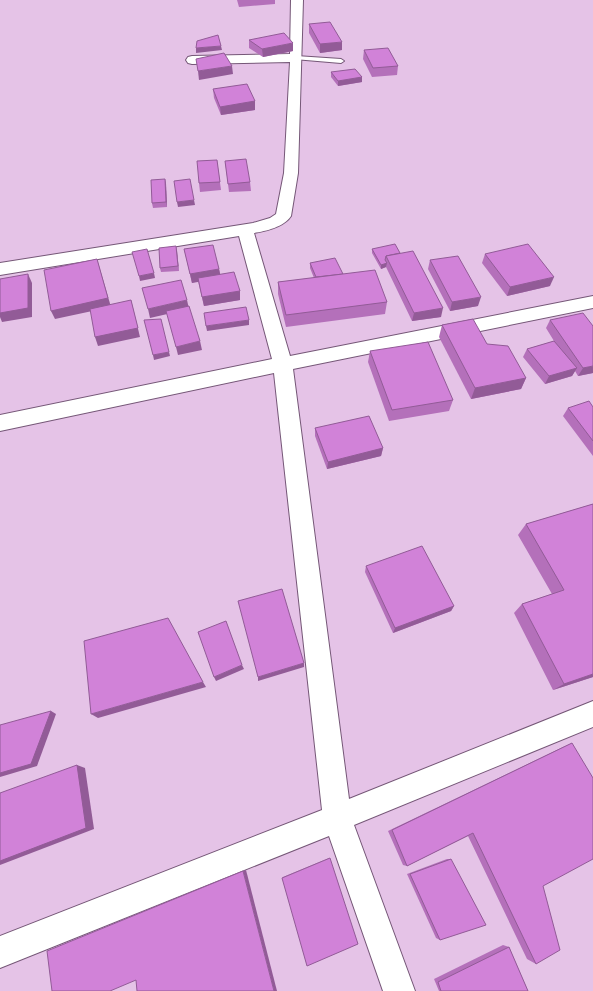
<svg xmlns="http://www.w3.org/2000/svg" width="593" height="991" font-family="'Zilla Slab',serif">
  <style>
    .lines { fill: none; stroke-linecap: round; stroke-linejoin: round }
    .service-casing { stroke: #755777; stroke-width: 2 }
    .minor-casing { stroke: #755777; stroke-width: 2 }
    .service { fill: #fff; fill-rule: evenodd }
    .minor { fill: #fff; fill-rule: evenodd }
    .wall { fill: #b470ba }
    .shaded-wall { fill: #925b97 }
    .building { fill: #d182d8; stroke: #925b97 }
  </style>
  <rect width="100%" height="100%" fill="#e5c3e7"/>
  <g class="lines">
    <defs>
      <polygon id="service" points="296,56 341,59 344,61 341,63 294,59 293,58"/>
      <path id="minor" d="M291,0H303L298,173L291,216C284,227 266,231 254,233L290,356L593,296V308L293,369L349,799L593,701V727L354,825L415,991H383L329,836L0,968V936L322,810L274,373L0,431V415L272,359L239,236L0,275V263L253,223L270,218L276,214L284,173L290,62L192,64L188,63L186,60L188,57L192,56L290,54Z"/>
    </defs>
    <use href="#service" class="service-casing"/>
    <use href="#minor" class="minor-casing"/>
    <use href="#service" class="service"/>
    <use href="#minor" class="minor"/>
  </g>
  <g class="wall">
    <polygon points="237,0 275,0 275,4 239,7"/>
    <polygon points="309,24 342,50 320,53 309,33"/>
    <polygon points="249,40 293,51 263,57 249,48"/>
    <polygon points="364,50 398,66 397,75 372,77 363,59"/>
    <polygon points="331,72 362,77 362,82 338,86 331,77"/>
    <polygon points="213,89 255,101 255,110 221,115 214,98"/>
    <polygon points="217,160 221,190 200,192 199,183"/>
    <polygon points="225,161 250,182 251,191 229,192"/>
    <polygon points="165,179 166,184 167,207 153,208 152,203"/>
    <polygon points="176,246 179,271 161,272 160,268"/>
    <polygon points="184,249 219,269 220,274 240,291 240,300 204,306 198,281 192,283"/>
    <polygon points="372,249 400,253 441,317 412,321 386,267 381,269 372,253"/>
    <polygon points="485,254 550,286 507,296 482,263"/>
    <polygon points="430,260 478,306 450,311 428,269"/>
    <polygon points="310,263 343,274 387,302 385,314 286,327 278,294 278,282 314,278 310,268"/>
    <polygon points="550,320 593,373 578,376 575,371 572,376 545,384 523,357 527,349 554,341 546,328"/>
    <polygon points="442,325 526,378 521,389 471,399 439,337"/>
    <polygon points="370,351 453,400 449,411 389,421 368,362"/>
    <polygon points="593,407 593,456 563,416 568,408"/>
    <polygon points="315,428 383,448 381,456 327,469 315,436"/>
    <polygon points="593,504 593,677 553,690 514,613 522,604 552,594 518,535 526,524"/>
    <polygon points="366,566 454,606 451,611 393,633 365,572"/>
    <polygon points="572,743 543,886 536,964 527,959 468,836 407,866 403,865 388,831 563,747"/>
    <polygon points="329,858 330,858 282,878 283,877"/>
    <polygon points="447,859 451,859 440,940 436,938 407,874"/>
    <polygon points="503,945 509,947 528,991 439,991 434,979"/>
  </g>
  <g class="shaded-wall">
    <polygon points="342,42 342,50 320,53 320,44"/>
    <polygon points="293,43 293,51 263,57 262,49"/>
    <polygon points="221,46 222,50 196,53 196,48"/>
    <polygon points="232,66 233,74 199,80 198,71"/>
    <polygon points="362,77 362,82 338,86 338,81"/>
    <polygon points="255,101 255,110 221,115 220,107"/>
    <polygon points="165,179 166,184 167,207 166,202"/>
    <polygon points="194,200 195,205 178,207 177,202"/>
    <polygon points="176,246 177,250 179,271 178,266"/>
    <polygon points="97,259 111,307 55,319 51,311"/>
    <polygon points="387,263 386,267 381,269 381,265"/>
    <polygon points="219,269 221,278 192,283 190,274"/>
    <polygon points="154,273 155,278 140,281 139,276"/>
    <polygon points="28,274 32,283 32,317 2,322 0,317 0,313"/>
    <polygon points="554,277 550,286 507,296 510,287"/>
    <polygon points="240,291 240,300 204,306 202,297"/>
    <polygon points="481,297 478,306 450,311 452,302"/>
    <polygon points="131,300 140,337 98,346 95,337"/>
    <polygon points="187,300 189,309 150,318 148,309"/>
    <polygon points="443,308 441,317 412,321 414,313"/>
    <polygon points="249,320 249,325 207,331 206,326"/>
    <polygon points="200,341 202,350 178,355 176,347"/>
    <polygon points="169,352 170,356 154,360 153,355"/>
    <polygon points="593,366 593,373 578,376 583,368"/>
    <polygon points="577,368 572,376 545,384 549,376"/>
    <polygon points="526,378 521,389 471,399 475,388"/>
    <polygon points="383,448 381,456 327,469 328,462"/>
    <polygon points="454,606 451,611 393,633 395,628"/>
    <polygon points="304,663 304,667 258,681 258,677"/>
    <polygon points="242,665 244,669 216,681 214,677"/>
    <polygon points="593,674 593,677 553,690 564,684"/>
    <polygon points="203,682 206,687 98,718 91,714"/>
    <polygon points="51,711 56,714 37,766 0,777 0,773"/>
    <polygon points="77,765 85,768 94,829 0,865 0,861"/>
    <polygon points="246,870 277,991 274,991 243,871"/>
  </g>
  <g class="building">
    <polygon points="330,22 342,42 320,44 309,24"/>
    <polygon points="284,33 293,43 262,49 249,40"/>
    <polygon points="218,35 221,46 196,48 197,41"/>
    <polygon points="388,48 398,66 373,68 364,50"/>
    <polygon points="224,53 232,66 198,71 196,59"/>
    <polygon points="355,69 362,77 338,81 331,72"/>
    <polygon points="247,84 255,101 220,107 213,89"/>
    <polygon points="246,159 250,182 228,184 225,161"/>
    <polygon points="217,160 220,182 199,183 197,161"/>
    <polygon points="165,179 166,202 152,203 151,180"/>
    <polygon points="190,179 194,200 177,202 174,181"/>
    <polygon points="395,244 400,253 386,256 385,260 387,263 381,265 372,249"/>
    <polygon points="528,244 554,277 510,287 485,254"/>
    <polygon points="213,245 219,269 190,274 184,249"/>
    <polygon points="176,246 178,266 160,268 159,248"/>
    <polygon points="147,249 154,273 139,276 132,252"/>
    <polygon points="413,251 443,308 414,313 386,256"/>
    <polygon points="458,256 481,297 452,302 430,260"/>
    <polygon points="335,258 343,274 316,277 310,263"/>
    <polygon points="97,259 108,298 51,311 44,270"/>
    <polygon points="375,270 387,302 286,315 278,282"/>
    <polygon points="234,272 240,291 202,297 198,278"/>
    <polygon points="28,274 28,308 0,313 0,279"/>
    <polygon points="181,280 187,300 148,309 142,288"/>
    <polygon points="131,300 138,328 95,337 90,309"/>
    <polygon points="189,306 200,341 176,347 166,311"/>
    <polygon points="246,307 249,320 206,326 204,313"/>
    <polygon points="583,313 593,326 593,366 583,368 550,320"/>
    <polygon points="161,319 169,352 153,355 144,320"/>
    <polygon points="473,319 487,344 508,346 526,378 475,388 442,325"/>
    <polygon points="554,341 577,368 549,376 527,349"/>
    <polygon points="428,342 453,400 392,410 370,351"/>
    <polygon points="589,401 593,407 593,441 568,408"/>
    <polygon points="369,416 383,448 328,462 315,428"/>
    <polygon points="593,504 593,674 564,684 522,604 564,590 526,524"/>
    <polygon points="422,546 454,606 395,628 366,566"/>
    <polygon points="282,589 304,663 258,677 238,601"/>
    <polygon points="168,618 203,682 91,714 84,641"/>
    <polygon points="226,621 242,665 214,677 198,632"/>
    <polygon points="51,711 31,764 0,773 0,725"/>
    <polygon points="572,743 593,778 593,859 543,886 560,950 536,964 473,833 407,866 392,830"/>
    <polygon points="77,765 86,828 0,861 0,793"/>
    <polygon points="330,858 358,944 307,966 282,878"/>
    <polygon points="451,859 486,925 440,940 410,874"/>
    <polygon points="243,871 274,991 137,991 136,980 110,991 52,991 47,951"/>
    <polygon points="509,947 528,991 441,991 438,982"/>
  </g>
</svg>
